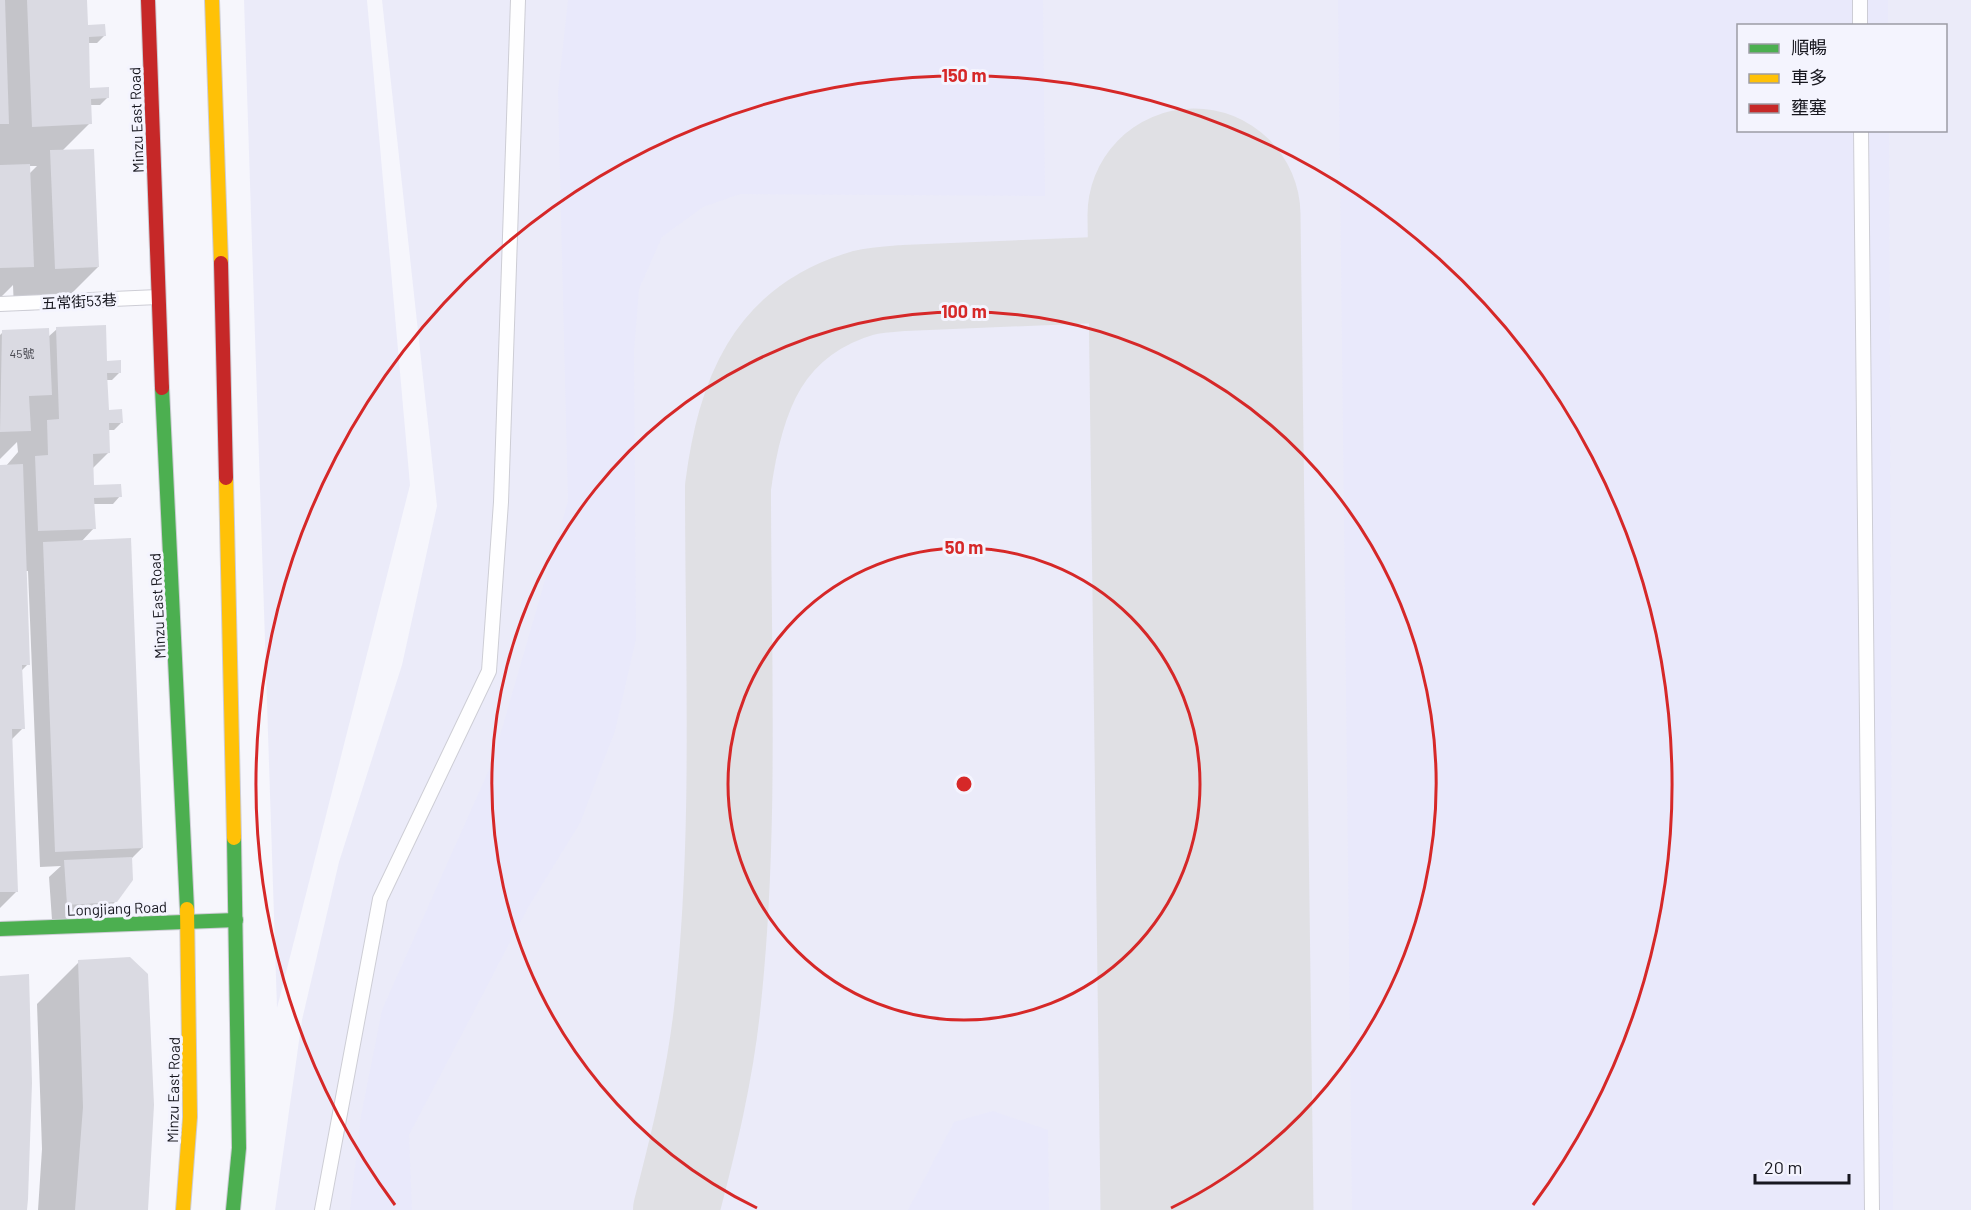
<svg xmlns="http://www.w3.org/2000/svg" width="1971" height="1210" font-family="Barlow,'Noto Sans TC',sans-serif">
  <style>
    .built { fill: #ebebf9; fill-rule: evenodd }
    .green { fill: #e9e9fb }
    .shadow { fill: #0003; fill-rule: evenodd }
    .lines { fill: none; stroke-linecap: round; stroke-linejoin: round }
    .taxiway { stroke: #e0e0e4; stroke-width: 86 }
    .runway { stroke: #e0e0e4; stroke-width: 213 }
    .building { fill: #dadae2 }
    .lane-casing { stroke: #cdcdd5; stroke-width: 16 }
    .fast-casing { stroke: #cdcdd5; stroke-width: 16 }
    .slow-casing { stroke: #cdcdd5; stroke-width: 16 }
    .jam-casing { stroke: #cdcdd5; stroke-width: 16 }
    .lane { stroke: #fefeff; stroke-width: 14 }
    .fast { stroke: #4caf50; stroke-width: 14 }
    .slow { stroke: #ffc107; stroke-width: 14 }
    .jam { stroke: #c62828; stroke-width: 14 }
    .ring { fill: none; stroke: #d62828; stroke-width: 3 }
    .labels { text-anchor: middle; dominant-baseline: central; stroke-width: 6; stroke-linejoin: round; paint-order: stroke }
    .number-label { font-size: 12px; fill: #484850 }
    .street-label { font-size: 15px; fill: #17171f; stroke: #f4f4fe }
    .centre { fill: #d62828; stroke: #f4f4fe; stroke-width: 3 }
    .ring-label { font-size: 18px; text-anchor: middle; font-weight: bold; fill: #d62828; stroke: #f4f4fe; stroke-width: 6; stroke-linejoin: round; paint-order: stroke }
  </style>
  <rect width="100%" height="100%" fill="#f6f6fc"/>
  <g class="built">
    <polygon points="244,0 367,0 410,485 277,1008"/>
    <path d="M382,0H1971V1210H275L302,1020L339,862L402,665L437,506ZM1738,26H1946V130H1738Z"/>
  </g>
  <g class="green">
    <polygon points="568,0 1043,0 1045,196 740,194 703,207 662,237 639,289 634,351 636,639 615,731 580,823 529,906 409,1135 412,1210 350,1210 361,1116 382,1010 492,763 568,501 558,92"/>
    <polygon points="1338,0 1888,0 1888,25 1738,26 1738,130 1889,131 1893,1210 1352,1210"/>
    <polygon points="993,1111 1048,1130 1049,1210 908,1210 954,1122"/>
  </g>
  <g class="shadow">
    <path d="M0,0H85L86,29L104,36L97,43H87L89,91L108,97L100,105H89L90,123L62,151L98,267L56,309L14,311L13,285L0,298ZM28,166H37L29,174Z"/>
    <polygon points="57,329 120,372 112,380 106,380 107,411 121,423 114,430 108,430 109,452 92,469 93,488 120,496 113,504 93,504 94,528 81,542 142,848 131,859 116,901 100,917 52,920 49,877 61,866 40,867 28,571 25,571 28,664 21,671 23,728 11,740 17,891 0,908 0,467 6,466 18,452 17,442 0,459 0,335 3,332 48,337"/>
    <polygon points="79,962 146,1210 38,1210 42,1149 37,1004"/>
  </g>
  <g class="lines">
    <path class="taxiway" d="M676,1210C694,1141 711,1072 718,1001C736,831 728,658 728,487C740,396 767,321 863,293C876,290 891,289 904,288L1194,276"/>
    <polyline class="runway" points="1194,215 1207,1210"/>
  </g>
  <g class="building">
    <polygon points="0,0 5,0 9,124 0,124"/>
    <polygon points="27,0 87,0 88,25 105,24 106,36 89,37 90,88 109,87 109,98 91,99 92,124 32,127"/>
    <polygon points="94,149 99,267 55,269 50,150"/>
    <polygon points="30,164 34,267 0,268 0,165"/>
    <polygon points="106,325 107,361 121,360 121,373 107,373 109,410 122,409 123,423 109,423 110,453 93,454 94,485 121,484 122,497 94,498 96,529 38,531 35,456 48,455 47,420 59,419 56,327"/>
    <polygon points="49,328 52,395 29,396 31,431 0,432 2,330"/>
    <polygon points="23,464 30,665 22,665 25,729 12,729 18,892 0,892 0,465"/>
    <polygon points="131,538 143,848 55,852 43,542"/>
    <polygon points="132,857 133,880 117,902 67,905 64,860"/>
    <polygon points="130,957 148,974 154,1105 148,1210 75,1210 83,1107 78,960"/>
    <polygon points="29,974 32,1083 28,1199 27,1210 0,1210 0,976"/>
  </g>
  <g class="lines">
    <defs>
      <g id="lane">
        <polyline points="1860,0 1860,26"/>
        <polyline points="1861,130 1872,1210"/>
        <polyline points="0,304 158,297"/>
        <polyline points="322,1210 380,899 489,671 501,502 518,0"/>
      </g>
      <g id="fast">
        <polyline points="162,388 187,909"/>
        <polyline points="0,929 236,920"/>
        <polyline points="233,1210 239,1148 234,838"/>
      </g>
      <g id="slow">
        <polyline points="212,0 221,263"/>
        <polyline points="226,478 234,838"/>
        <polyline points="183,1210 190,1117 187,909"/>
      </g>
      <g id="jam">
        <polyline points="148,0 162,388"/>
        <polyline points="221,263 226,478"/>
      </g>
    </defs>
    <use href="#lane" class="lane-casing"/>
    <use href="#fast" class="fast-casing"/>
    <use href="#slow" class="slow-casing"/>
    <use href="#jam" class="jam-casing"/>
    <use href="#lane" class="lane"/>
    <use href="#fast" class="fast"/>
    <use href="#slow" class="slow"/>
    <use href="#jam" class="jam"/>
  </g>
  <g class="ring">
    <circle cx="964" cy="784" r="236"/>
    <path d="M757 1208A472 472 0 1 1 1171 1208"/>
    <path d="M395 1205A708 708 0 1 1 1533 1205"/>
  </g>
  <g class="labels">
    <g class="number-label">
      <text x="22" y="353">45號</text>
    </g>
    <g class="street-label">
      <text transform="translate(136 120) rotate(-92)">Minzu East Road</text>
      <text transform="translate(79 301) rotate(-3)">五常街53巷</text>
      <text transform="translate(157 606) rotate(-93)">Minzu East Road</text>
      <text transform="translate(117 908) rotate(-2)">Longjiang Road</text>
      <text transform="translate(173 1090) rotate(-89)">Minzu East Road</text>
    </g>
  </g>
  <circle cx="964" cy="784" r="9" class="centre"/>
  <g class="ring-label">
    <text x="964" y="82">150 m</text>
    <text x="964" y="318">100 m</text>
    <text x="964" y="554">50 m</text>
  </g>
  <rect x="1737" y="24" width="210" height="108" fill="#f4f4fe" stroke="#9c9ca5" stroke-width="1.5"/>
  <rect x="1749" y="44" width="30" height="9" fill="#4caf50" stroke="#9c9ca5" stroke-width="1.5"/>
  <text x="1791" y="54" font-size="18" fill="#17171f">順暢</text>
  <rect x="1749" y="74" width="30" height="9" fill="#ffc107" stroke="#9c9ca5" stroke-width="1.5"/>
  <text x="1791" y="84" font-size="18" fill="#17171f">車多</text>
  <rect x="1749" y="104" width="30" height="9" fill="#c62828" stroke="#9c9ca5" stroke-width="1.5"/>
  <text x="1791" y="114" font-size="18" fill="#17171f">壅塞</text>
  <path d="M1755 1174v9h94v-9" fill="none" stroke="#17171f" stroke-width="3"/>
  <text x="1764" y="1174" font-size="18" fill="#17171f" stroke="#f4f4fe" stroke-width="4.5" paint-order="stroke">20 m</text>
</svg>
